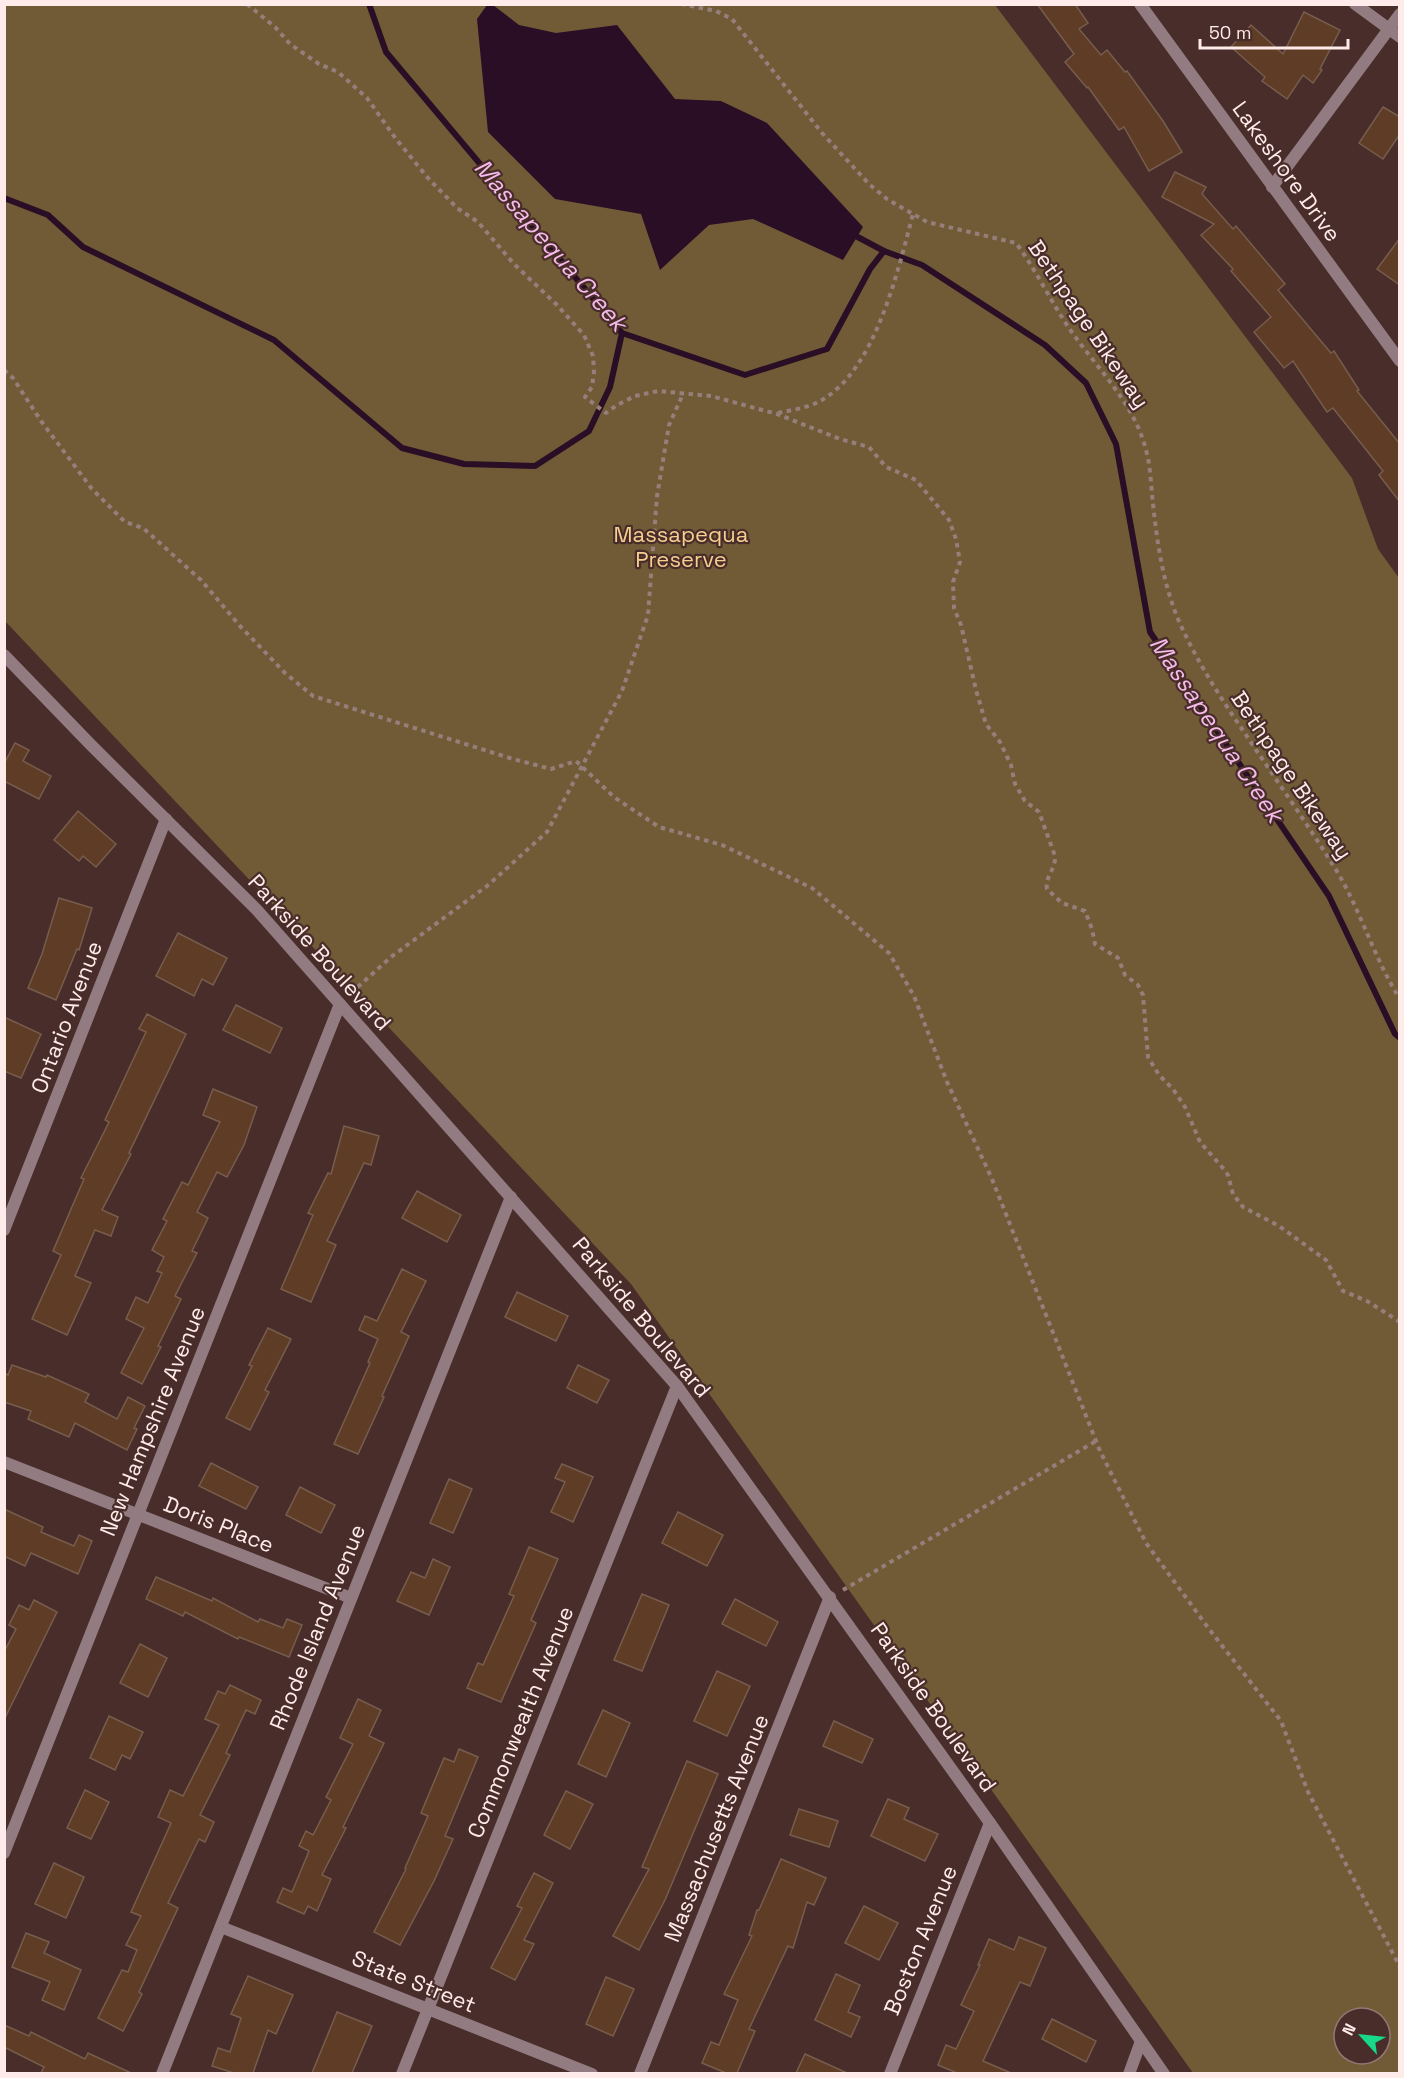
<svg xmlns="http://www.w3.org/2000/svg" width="1404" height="2078" font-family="'Space Grotesk',sans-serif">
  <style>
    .green { fill: #715b36; fill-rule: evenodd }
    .water { fill: #2a0e26 }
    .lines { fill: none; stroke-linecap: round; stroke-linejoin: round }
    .stream { stroke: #2a0e26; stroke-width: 6 }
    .building { fill: #5f3c25; stroke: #775d4d; stroke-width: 1.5 }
    .path { stroke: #967e7b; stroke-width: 4; stroke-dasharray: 4.5 4.5; stroke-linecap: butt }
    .minor { stroke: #927c82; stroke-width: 12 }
    .tertiary { stroke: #927c82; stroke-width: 12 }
    .labels { text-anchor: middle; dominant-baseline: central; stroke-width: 4.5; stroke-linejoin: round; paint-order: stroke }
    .street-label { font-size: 22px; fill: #ffecea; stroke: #492d2a }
    .park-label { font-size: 22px; fill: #f5ce90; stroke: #492d2a }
    .water-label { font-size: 24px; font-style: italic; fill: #f6bbeb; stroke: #492d2a }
  </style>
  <rect width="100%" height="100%" fill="#492d2a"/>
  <path class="green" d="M5,5H995L1352,478L1378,549L1399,578V2073H1193L631,1284L5,621ZM1344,2018H1380V2054H1344Z"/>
  <polygon class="water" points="493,5 519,25 556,33 617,25 675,99 721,101 767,123 863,227 843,260 753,219 709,225 660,270 641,214 555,199 488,132 477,19 487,5"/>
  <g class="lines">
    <g class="stream">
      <polyline points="369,4 386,52 622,333 745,375 827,349 870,269 884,251 922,265 1045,345 1086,383 1116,444 1150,632 1329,896 1395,1034 1400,1038"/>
      <polyline points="4,198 48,215 83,247 274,340 402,448 464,464 535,466 589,431 610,387 622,333"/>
      <polyline points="852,234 884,251"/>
    </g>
  </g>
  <g class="building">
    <polygon points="1037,4 1075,4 1088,23 1079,29 1101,55 1107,50 1125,72 1127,71 1163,121 1182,152 1149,171 1124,127 1119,130 1088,87 1087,88 1065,62 1074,54"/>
    <polygon points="1304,12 1340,30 1320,69 1322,70 1313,83 1303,75 1287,99 1262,81 1265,77 1231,47 1251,25 1283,54"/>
    <polygon points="1383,107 1400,117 1400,134 1383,159 1359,143"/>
    <polygon points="1175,172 1206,187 1202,194 1233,229 1236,226 1285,284 1278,290 1331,353 1334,351 1359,390 1357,391 1400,444 1400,502 1379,475 1383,471 1333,408 1327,412 1293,361 1284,368 1254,332 1271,317 1231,271 1233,269 1201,235 1214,224 1162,197"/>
    <polygon points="1400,238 1400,285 1377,269"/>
    <polygon points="15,743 29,750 23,761 51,776 39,799 4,781 4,764"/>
    <polygon points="78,811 116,844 96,867 83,856 79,861 54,840"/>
    <polygon points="59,898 92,908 79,950 77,949 56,1000 28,988 42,954"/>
    <polygon points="178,933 227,958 213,985 202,979 194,996 156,976"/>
    <polygon points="236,1005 282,1028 270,1053 223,1030"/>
    <polygon points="147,1014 186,1034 129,1153 131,1154 102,1210 118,1217 111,1236 95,1230 75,1276 91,1283 67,1335 32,1319 61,1255 53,1251 84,1179 81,1178 109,1122 105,1120 146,1032 139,1029"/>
    <polygon points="4,1017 41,1034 21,1078 4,1071"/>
    <polygon points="213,1089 257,1107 244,1145 227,1177 217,1172 197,1212 208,1218 192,1251 197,1253 175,1296 181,1299 158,1346 161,1347 142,1384 121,1373 144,1328 126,1319 136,1297 148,1303 162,1273 157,1271 164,1257 152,1250 167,1221 163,1219 182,1182 188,1185 220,1122 203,1115"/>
    <polygon points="344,1126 379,1136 371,1165 364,1163 327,1241 336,1245 311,1302 281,1289 313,1215 308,1213 328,1173 331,1174"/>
    <polygon points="417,1191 461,1215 447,1242 402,1218"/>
    <polygon points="402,1269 426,1281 401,1332 409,1336 382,1396 384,1397 358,1454 334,1444 370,1363 368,1362 378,1339 359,1330 365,1316 377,1321"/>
    <polygon points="517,1292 568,1316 556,1341 505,1317"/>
    <polygon points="268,1328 291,1339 265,1390 269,1392 250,1430 226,1418 252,1366 249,1365"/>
    <polygon points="12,1365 46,1377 47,1375 89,1394 85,1402 117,1419 128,1397 145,1406 134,1428 137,1429 127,1450 75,1423 69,1437 28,1419 31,1411 4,1402 4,1373 8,1375"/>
    <polygon points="578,1365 609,1380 597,1403 567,1388"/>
    <polygon points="211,1463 258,1487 246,1509 199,1486"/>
    <polygon points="562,1464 593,1477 573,1522 551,1512 565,1482 555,1478"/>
    <polygon points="449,1479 472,1489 453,1533 430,1523"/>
    <polygon points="300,1487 335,1505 321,1533 286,1515"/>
    <polygon points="4,1509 43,1527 41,1532 74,1546 79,1535 92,1541 78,1574 31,1553 25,1566 4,1556"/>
    <polygon points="678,1512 723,1535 707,1566 662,1543"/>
    <polygon points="529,1547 558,1559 531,1620 536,1623 501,1702 467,1688 478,1663 483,1665 514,1596 509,1594"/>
    <polygon points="433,1559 450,1567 429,1615 397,1601 411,1572 425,1578"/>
    <polygon points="156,1577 212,1601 213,1598 258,1622 260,1619 283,1628 287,1619 302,1625 289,1657 239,1637 238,1639 185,1612 183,1616 146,1599"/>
    <polygon points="642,1594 669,1605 642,1671 614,1660"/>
    <polygon points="735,1599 778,1622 766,1646 722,1624"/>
    <polygon points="34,1600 57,1612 4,1720 4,1652 16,1629 9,1625 19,1605 29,1610"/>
    <polygon points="140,1644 167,1658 148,1697 120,1683"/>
    <polygon points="717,1671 750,1686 727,1736 694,1721"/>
    <polygon points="230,1685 261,1700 255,1714 246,1710 226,1753 230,1755 200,1815 214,1822 205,1842 199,1839 168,1903 178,1908 139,1992 142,1994 123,2031 98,2018 122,1970 128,1972 137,1950 126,1945 141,1916 131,1912 171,1823 158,1817 170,1790 183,1796 219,1725 205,1719 218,1691 225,1694"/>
    <polygon points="358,1699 381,1710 369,1736 384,1743 343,1827 346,1828 322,1875 331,1879 317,1911 308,1906 304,1914 277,1902 283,1888 292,1892 309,1851 299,1846 306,1831 313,1835 331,1800 326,1797 353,1744 340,1738"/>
    <polygon points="603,1710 630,1723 606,1777 578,1764"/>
    <polygon points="109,1716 143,1732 130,1759 122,1755 115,1770 90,1758"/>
    <polygon points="834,1721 873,1739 862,1763 823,1746"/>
    <polygon points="459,1749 478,1757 445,1836 453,1839 434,1881 400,1945 374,1932 406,1869 405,1868 428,1816 421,1813 444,1758 454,1762"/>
    <polygon points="687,1761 718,1774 665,1900 639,1950 613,1936 649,1869 642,1867"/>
    <polygon points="85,1790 109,1802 91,1839 67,1828"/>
    <polygon points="566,1791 593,1804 570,1849 544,1835"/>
    <polygon points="888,1799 909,1808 904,1819 938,1834 925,1861 871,1836"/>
    <polygon points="799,1809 838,1821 829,1847 790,1835"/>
    <polygon points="781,1859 826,1878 814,1905 807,1902 793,1948 788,1946 749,2029 755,2031 737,2073 726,2073 702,2063 711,2042 719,2045 738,2000 724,1994 752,1936 749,1935 757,1910 759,1910"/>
    <polygon points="54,1863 84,1877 66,1918 35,1904"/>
    <polygon points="534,1873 553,1883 524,1940 534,1944 515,1980 491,1968 522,1908 517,1906"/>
    <polygon points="864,1906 898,1923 879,1960 845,1943"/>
    <polygon points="26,1933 49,1942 44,1953 81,1970 64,2010 42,2000 50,1982 12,1967"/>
    <polygon points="1019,1937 1046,1948 1030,1986 1020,1982 983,2061 1011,2073 957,2073 938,2065 946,2045 956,2049 974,2011 961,2005 980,1965 978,1965 989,1939 1014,1950"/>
    <polygon points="836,1974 860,1985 848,2012 860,2017 851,2037 815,2020"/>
    <polygon points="248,1976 293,1995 276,2034 268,2030 253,2073 234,2073 212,2066 218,2048 230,2052 241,2018 231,2014"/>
    <polygon points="606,1977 634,1989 613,2036 586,2024"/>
    <polygon points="337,2012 372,2026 352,2073 312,2073"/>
    <polygon points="1052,2019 1096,2041 1086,2062 1042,2039"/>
    <polygon points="4,2025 29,2036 31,2032 85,2059 88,2053 131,2073 41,2073 44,2067 4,2047"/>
    <polygon points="805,2054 847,2073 796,2073"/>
  </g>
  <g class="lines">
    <g class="path">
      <path d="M247,4L275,27L290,44L319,64L338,72L367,98L396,139L428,178L457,208L478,222L514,264L557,305L584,335L593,356L594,372L592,387L585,397L606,413L617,405L635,396L658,391L711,396L777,414L840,439L869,447L886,467L916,480L949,520L956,539L960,562L953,582L954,608L961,625L976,690L986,724L1000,742L1011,765L1015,784L1025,801L1039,812L1055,856C1056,869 1045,876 1047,889L1062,903L1085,911L1092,929L1095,944L1118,958L1125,975L1138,985L1143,995L1148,1057L1159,1075L1173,1089L1185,1107L1200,1142L1222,1167L1228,1175L1233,1194L1243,1207L1279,1226L1326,1260L1343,1291L1367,1301L1400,1322"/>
      <path d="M681,4L716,11L732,19L822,133L869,184L887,199L927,222L1016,243C1036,270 1050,300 1069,328C1097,369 1136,404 1147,454C1151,470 1151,488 1153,504C1157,542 1163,583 1178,619C1195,658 1218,694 1242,729C1272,774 1304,819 1333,865C1360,907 1373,957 1400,999"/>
      <polyline points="4,370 13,378 41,421 92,489 125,522 143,528 201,580 240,626 285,673 313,696 513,759 551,769 576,761 614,797 659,827 722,845 812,888 889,953 914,996 947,1082 992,1179 1100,1451 1146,1543 1209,1629 1281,1721 1308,1792 1400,1967"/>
      <path d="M778,413C791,410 807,408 818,402C875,374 898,270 913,214"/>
      <polyline points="351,993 391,957 487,886 547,832 622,691 648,615 657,496 669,425 683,394"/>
      <polyline points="843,1590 1096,1441"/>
    </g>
    <g class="minor">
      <polyline points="1140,4 1400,361"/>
      <polyline points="1272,187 1400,14"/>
      <polyline points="4,655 91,745 257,910 677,1386 990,1823 1164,2074"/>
      <polyline points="4,1230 166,819"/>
      <polyline points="4,1462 351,1598"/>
      <polyline points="4,1853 340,1004"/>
      <polyline points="221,1927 592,2074"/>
      <polyline points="162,2074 511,1197"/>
      <polyline points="402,2074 677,1386"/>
      <polyline points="640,2074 830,1597"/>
      <polyline points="890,2074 990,1823"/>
      <polyline points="1129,2074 1141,2041"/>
    </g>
    <polyline class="tertiary" points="1355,4 1400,37"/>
  </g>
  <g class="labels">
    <g class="street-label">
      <text transform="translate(1287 171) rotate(54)">Lakeshore Drive</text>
      <text transform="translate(1089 324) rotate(56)">Bethpage Bikeway</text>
      <text transform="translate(1292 775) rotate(56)">Bethpage Bikeway</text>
      <text transform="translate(320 952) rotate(48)">Parkside Boulevard</text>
      <text transform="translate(66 1017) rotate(-69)">Ontario Avenue</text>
      <text transform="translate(642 1317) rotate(50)">Parkside Boulevard</text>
      <text transform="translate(152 1421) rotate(-68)">New Hampshire Avenue</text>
      <text transform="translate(219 1524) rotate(22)">Doris Place</text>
      <text transform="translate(317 1627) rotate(-68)">Rhode Island Avenue</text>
      <text transform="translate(934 1707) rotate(55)">Parkside Boulevard</text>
      <text transform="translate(520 1722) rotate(-68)">Commonwealth Avenue</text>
      <text transform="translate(716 1828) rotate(-68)">Massachusetts Avenue</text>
      <text transform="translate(920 1940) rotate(-68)">Boston Avenue</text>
      <text transform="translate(414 1981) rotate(22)">State Street</text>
    </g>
    <g class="park-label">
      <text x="681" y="534">Massapequa<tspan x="681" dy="25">Preserve</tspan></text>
    </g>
    <g class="water-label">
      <text transform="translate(551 245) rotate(49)">Massapequa Creek</text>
      <text transform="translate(1217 729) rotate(56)">Massapequa Creek</text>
    </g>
  </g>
  <rect width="1404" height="2078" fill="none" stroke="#ffecea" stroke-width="12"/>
  <g transform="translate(1362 2036) rotate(297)"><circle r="28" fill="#492d2a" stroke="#927977" stroke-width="1.5"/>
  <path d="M0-4.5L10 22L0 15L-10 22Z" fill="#18d989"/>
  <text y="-9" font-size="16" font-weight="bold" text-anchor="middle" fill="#ffecea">N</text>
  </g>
  <path d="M1200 39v9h148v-9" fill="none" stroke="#ffecea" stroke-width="3"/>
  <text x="1209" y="39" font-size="18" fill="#ffecea" stroke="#492d2a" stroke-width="4.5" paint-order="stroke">50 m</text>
</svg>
